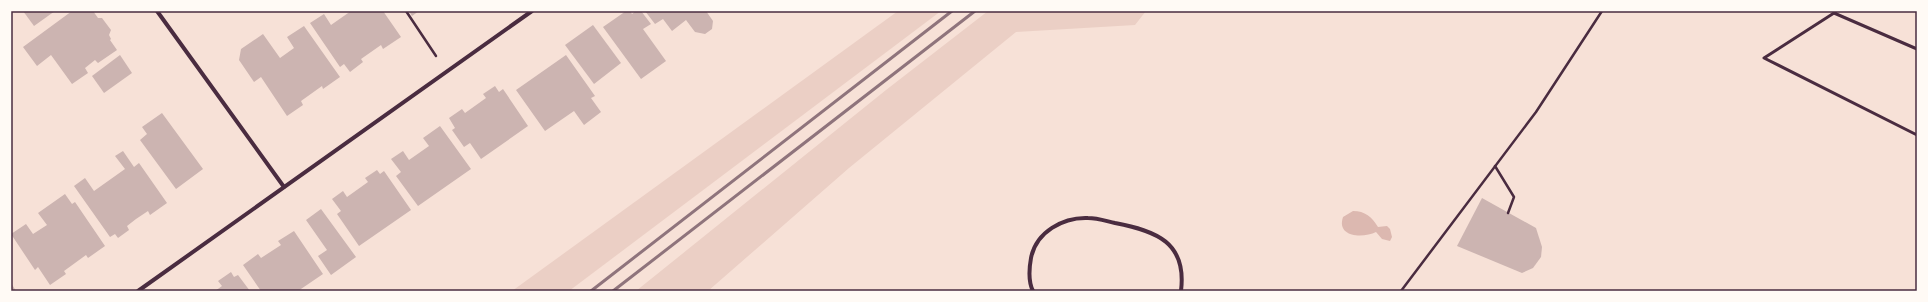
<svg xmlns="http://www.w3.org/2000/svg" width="1928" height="302" font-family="Quicksand,sans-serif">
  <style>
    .green { fill: #ebcfc5 }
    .water { fill: #dcb8b0 }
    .building { fill: #ccb4b1 }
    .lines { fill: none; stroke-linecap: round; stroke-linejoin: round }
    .path { stroke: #4a2c40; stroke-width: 2.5 }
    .service { stroke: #4a2c40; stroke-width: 3 }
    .minor { stroke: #4a2c40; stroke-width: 4 }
    .rail { stroke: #8f747c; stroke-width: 3 }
    .neatline { fill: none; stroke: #4a2c40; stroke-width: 1.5 }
  </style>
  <rect width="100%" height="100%" fill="#f7e1d7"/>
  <g class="green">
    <polygon points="898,11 941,11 569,291 512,291"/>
    <polygon points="988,11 1146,11 1135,25 1016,32 849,168 708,291 636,291 886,90"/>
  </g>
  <path class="water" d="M1353,211C1365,211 1372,217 1378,227L1387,226L1390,229L1392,237L1390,241L1382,239L1376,232C1364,238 1336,238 1343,217Z"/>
  <g class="building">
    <polygon points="23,11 55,11 34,26"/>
    <polygon points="72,11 93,11 98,18 102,18 111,30 109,35 111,39 110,40 117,50 98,63 95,60 85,68 88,73 72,84 51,55 37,66 23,47"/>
    <polygon points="351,11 383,11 401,37 383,49 381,45 361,59 363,62 350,72 344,64 340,67 310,23 324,14 331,25"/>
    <polygon points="409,11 419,11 412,16"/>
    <polygon points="626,11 630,11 632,14 636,11 641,11 651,24 643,29 666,61 641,79 603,27"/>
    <polygon points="645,11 706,11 713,21 712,29 705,34 695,32 686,20 672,31 663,19 655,24"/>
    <polygon points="593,25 621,63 594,84 565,45"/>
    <polygon points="304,26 340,77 323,89 322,86 301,101 303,105 287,116 261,77 254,82 239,60 241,49 263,34 280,58 294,48 287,37"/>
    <polygon points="120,55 132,73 104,93 92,76"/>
    <polygon points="566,55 595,96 591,98 601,112 584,125 574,111 545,131 516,90"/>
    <polygon points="495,86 499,92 503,89 528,126 481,159 470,143 464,147 452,130 455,128 449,118 462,109 465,113 486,98 483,94"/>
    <polygon points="162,113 203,169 176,189 140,140 147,134 142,127"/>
    <polygon points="440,126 471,169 418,206 396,176 401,172 391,159 403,151 409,160 429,146 423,138"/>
    <polygon points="123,151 134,167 139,163 167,203 150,215 148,211 136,219 127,226 129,230 118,238 115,234 110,237 74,186 85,178 94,191 125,169 115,156"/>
    <polygon points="377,170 380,174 384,171 411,210 359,246 337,214 341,211 332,199 343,191 347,197 368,182 365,178"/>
    <polygon points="65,194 72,204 75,202 105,246 88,258 86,255 64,271 66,274 50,285 38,267 35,270 11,234 26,224 33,234 47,225 38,213"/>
    <polygon points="1482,198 1536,228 1542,247 1541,257 1533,268 1522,273 1457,246"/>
    <polygon points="321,209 356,257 331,275 318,256 327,250 306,220"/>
    <polygon points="294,231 323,274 298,291 261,291 243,265 258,254 261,258 281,245 278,241"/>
    <polygon points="231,272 234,277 238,275 250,291 215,291 222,286 218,281"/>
    <polygon points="11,283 16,291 11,291"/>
  </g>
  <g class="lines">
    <g class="path">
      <polyline points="406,11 436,56"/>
      <polyline points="1495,166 1514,197 1508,213"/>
      <polyline points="1401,291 1536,112 1602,11"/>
    </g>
    <g class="service">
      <polyline points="1836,11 1834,13 1917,49"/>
      <polyline points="1834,13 1764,58 1917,135"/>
    </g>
    <g class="minor">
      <polyline points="157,11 284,187"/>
      <polyline points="138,291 532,11"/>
      <path d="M1033,291C1028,281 1029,269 1031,258C1036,232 1063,217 1088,218C1097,218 1106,221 1115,223C1156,231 1187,242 1181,291"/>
    </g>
    <g class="rail">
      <polyline points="591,291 952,11"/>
      <polyline points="613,291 975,11"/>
    </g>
  </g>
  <rect width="1928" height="302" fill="none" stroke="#fffaf5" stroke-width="24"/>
  <rect x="12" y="12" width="1904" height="278" class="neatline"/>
</svg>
